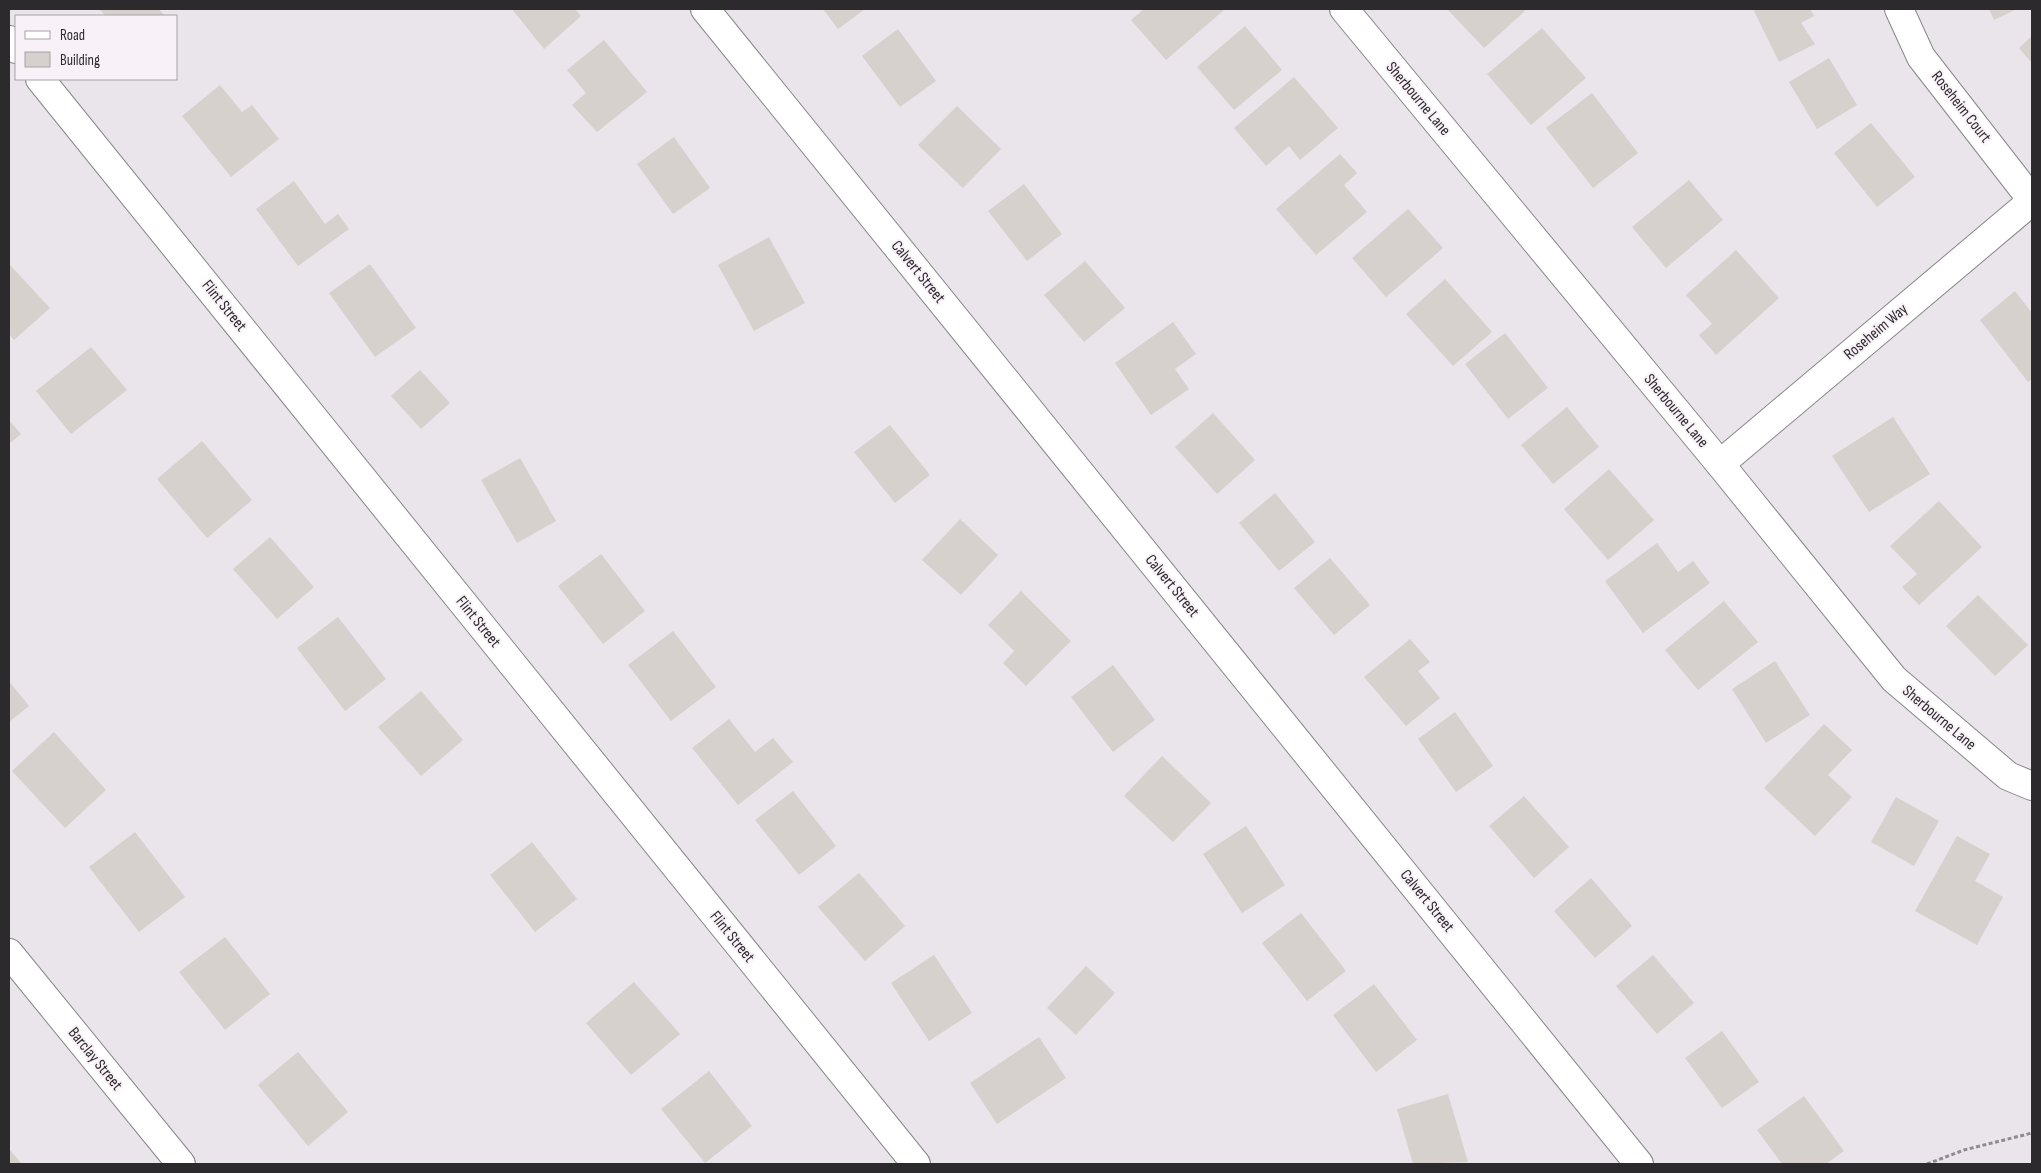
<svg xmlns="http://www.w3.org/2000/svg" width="2041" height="1173" font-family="'Sofia Sans Condensed',sans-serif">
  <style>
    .building { fill: #d6d1cc }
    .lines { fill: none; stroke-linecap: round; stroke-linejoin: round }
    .street-casing { stroke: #89858a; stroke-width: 30 }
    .path { stroke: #8f8b90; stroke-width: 3; stroke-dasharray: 4 2.5; stroke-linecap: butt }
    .street { stroke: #fff; stroke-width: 28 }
    .labels { text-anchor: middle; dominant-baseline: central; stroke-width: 4; stroke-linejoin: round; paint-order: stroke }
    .street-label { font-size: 16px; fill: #2c2a2c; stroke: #f8f2f8 }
  </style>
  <rect width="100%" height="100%" fill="#eae5eb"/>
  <g class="building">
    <polygon points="99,9 159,9 165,16 106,16"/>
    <polygon points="512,9 575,9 581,16 544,49"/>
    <polygon points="823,9 865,9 838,29"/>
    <polygon points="1144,9 1223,9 1224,10 1166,60 1131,20"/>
    <polygon points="1447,9 1523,9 1525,11 1484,48"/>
    <polygon points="1753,9 1810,9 1814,16 1801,23 1815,44 1779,62"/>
    <polygon points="1989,9 2017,9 1994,20"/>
    <polygon points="1245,26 1282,70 1234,110 1197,67"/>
    <polygon points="1542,28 1586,78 1531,125 1487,74"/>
    <polygon points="898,29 936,81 900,107 862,56"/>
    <polygon points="2032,36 2032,63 2019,48"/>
    <polygon points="604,40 647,92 597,132 572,105 586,93 567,70"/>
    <polygon points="1829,58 1857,105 1817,129 1789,82"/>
    <polygon points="1294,77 1338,128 1300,160 1289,146 1266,166 1234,128"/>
    <polygon points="220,85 242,112 252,105 279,139 231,177 182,116"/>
    <polygon points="1592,93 1638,153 1593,188 1546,128"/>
    <polygon points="957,106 1001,149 963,188 918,145"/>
    <polygon points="1871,123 1915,177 1877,207 1834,153"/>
    <polygon points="674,137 710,188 673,214 637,164"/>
    <polygon points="1340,154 1357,173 1344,185 1367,212 1316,255 1276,209"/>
    <polygon points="1689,180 1723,220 1666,268 1632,227"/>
    <polygon points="294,181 325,224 338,214 349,229 298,266 256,209"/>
    <polygon points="1024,184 1062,234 1027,261 988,211"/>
    <polygon points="1408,209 1443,248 1386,297 1352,258"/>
    <polygon points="769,237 805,303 754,331 718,265"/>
    <polygon points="1736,250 1779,298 1716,355 1699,335 1712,324 1686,295"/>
    <polygon points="1085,261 1125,308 1084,342 1044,295"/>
    <polygon points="9,264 50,308 14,340 9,334"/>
    <polygon points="370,264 416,328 375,357 329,293"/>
    <polygon points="1445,279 1492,332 1453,366 1406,314"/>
    <polygon points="2015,291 2032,313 2032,379 2028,382 1980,320"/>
    <polygon points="1173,322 1196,354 1175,369 1189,389 1151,415 1115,363"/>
    <polygon points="1505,333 1548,388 1508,419 1465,364"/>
    <polygon points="91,347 127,390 71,434 36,391"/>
    <polygon points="420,370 450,403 421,429 391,396"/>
    <polygon points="1567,407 1599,447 1553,484 1521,445"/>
    <polygon points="1213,413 1255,460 1217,494 1175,447"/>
    <polygon points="1893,417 1930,474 1869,512 1832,456"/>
    <polygon points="9,420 21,434 9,444"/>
    <polygon points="890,425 930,475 895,503 854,452"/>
    <polygon points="202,441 252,500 207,538 157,479"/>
    <polygon points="520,458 556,521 517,543 481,480"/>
    <polygon points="1609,469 1654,520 1608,560 1564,509"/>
    <polygon points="1275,493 1315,542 1279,571 1239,523"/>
    <polygon points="1939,501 1982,547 1919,605 1902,587 1917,574 1890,546"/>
    <polygon points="960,519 998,555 961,595 922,560"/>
    <polygon points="270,537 314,587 277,619 233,569"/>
    <polygon points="1657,543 1678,572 1693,561 1710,583 1643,633 1605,581"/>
    <polygon points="601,554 645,611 603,644 558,586"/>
    <polygon points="1330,558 1370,605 1334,635 1294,588"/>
    <polygon points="1021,591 1071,641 1026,686 1003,663 1014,651 988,625"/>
    <polygon points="1978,595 2028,645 1995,676 1946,626"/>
    <polygon points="1724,601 1758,642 1698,690 1665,650"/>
    <polygon points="338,617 386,679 345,711 297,648"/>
    <polygon points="673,631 716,687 671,721 628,665"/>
    <polygon points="1410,639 1430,662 1418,671 1440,698 1406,726 1364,677"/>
    <polygon points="1775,661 1810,715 1766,743 1732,689"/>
    <polygon points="1113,665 1155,720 1113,752 1071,697"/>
    <polygon points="9,681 29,706 9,722"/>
    <polygon points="421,691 463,740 421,776 378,727"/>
    <polygon points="1455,712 1493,766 1456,792 1418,739"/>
    <polygon points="729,719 755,752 773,738 793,762 738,805 692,748"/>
    <polygon points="1824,724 1852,750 1828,775 1852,797 1815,836 1764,788"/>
    <polygon points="54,732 106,790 65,828 12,771"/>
    <polygon points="1162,756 1211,803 1173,842 1124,796"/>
    <polygon points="793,791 836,846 799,875 755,820"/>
    <polygon points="1524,796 1569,847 1534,878 1489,826"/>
    <polygon points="1896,797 1939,821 1914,866 1871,842"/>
    <polygon points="1246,826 1285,885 1242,913 1203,854"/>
    <polygon points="135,832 185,897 139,932 89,867"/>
    <polygon points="1957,836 1990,854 1975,881 2003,897 1977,945 1915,911"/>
    <polygon points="532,842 577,899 535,932 490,875"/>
    <polygon points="859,873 905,926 865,961 818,907"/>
    <polygon points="1591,878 1632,926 1595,958 1554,911"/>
    <polygon points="1301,913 1346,971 1307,1001 1262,943"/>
    <polygon points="225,937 270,994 225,1030 179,972"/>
    <polygon points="934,955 972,1013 929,1041 891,983"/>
    <polygon points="1653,955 1694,1003 1657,1034 1616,986"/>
    <polygon points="1086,966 1115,993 1076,1035 1047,1008"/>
    <polygon points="634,982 680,1034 631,1075 586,1023"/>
    <polygon points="1374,984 1417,1040 1376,1072 1333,1015"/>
    <polygon points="1722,1031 1759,1082 1722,1108 1685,1058"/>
    <polygon points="1039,1037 1066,1078 997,1124 970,1083"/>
    <polygon points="298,1052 348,1112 308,1146 258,1085"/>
    <polygon points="709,1071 752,1126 705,1163 661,1109"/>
    <polygon points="1448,1094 1468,1162 1413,1164 1397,1109"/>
    <polygon points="1804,1096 1844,1151 1826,1164 1782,1164 1757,1130"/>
    <polygon points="9,1149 22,1164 9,1164"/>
  </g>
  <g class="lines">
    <defs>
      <g id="street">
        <polyline points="705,9 1639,1164"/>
        <polyline points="1344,9 1720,464 1894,679 2008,776 2032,786"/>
        <polyline points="1899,9 1921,57 2032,200"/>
        <polyline points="9,40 16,49"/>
        <polyline points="40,79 916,1164"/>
        <polyline points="1720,464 2032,201"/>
        <polyline points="9,953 181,1164"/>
      </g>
    </defs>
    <use href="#street" class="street-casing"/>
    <polyline class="path" points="1927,1164 1964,1150 2032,1133"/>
    <use href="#street" class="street"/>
  </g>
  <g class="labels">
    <g class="street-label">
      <text transform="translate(1418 99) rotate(50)">Sherbourne Lane</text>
      <text transform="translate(1961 107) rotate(52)">Roseheim Court</text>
      <text transform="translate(918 272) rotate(51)">Calvert Street</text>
      <text transform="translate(224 306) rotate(51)">Flint Street</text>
      <text transform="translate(1876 332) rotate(-40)">Roseheim Way</text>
      <text transform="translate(1676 411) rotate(50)">Sherbourne Lane</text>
      <text transform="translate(1172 586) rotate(51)">Calvert Street</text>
      <text transform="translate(478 622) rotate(51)">Flint Street</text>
      <text transform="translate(1939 718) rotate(40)">Sherbourne Lane</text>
      <text transform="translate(1427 901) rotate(51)">Calvert Street</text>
      <text transform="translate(732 937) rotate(51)">Flint Street</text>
      <text transform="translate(95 1059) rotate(51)">Barclay Street</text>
    </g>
  </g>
  <rect width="2041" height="1173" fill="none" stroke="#2c2a2c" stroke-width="20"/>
  <rect x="15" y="15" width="162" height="65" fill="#f8f2f8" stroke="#a6a2a6"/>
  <rect x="25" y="31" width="25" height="8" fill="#ffffff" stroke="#a6a2a6"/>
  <text x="60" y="40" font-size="15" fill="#2c2a2c">Road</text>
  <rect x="25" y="52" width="25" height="15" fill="#d6d1cc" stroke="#a6a2a6"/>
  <text x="60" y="65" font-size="15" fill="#2c2a2c">Building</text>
</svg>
